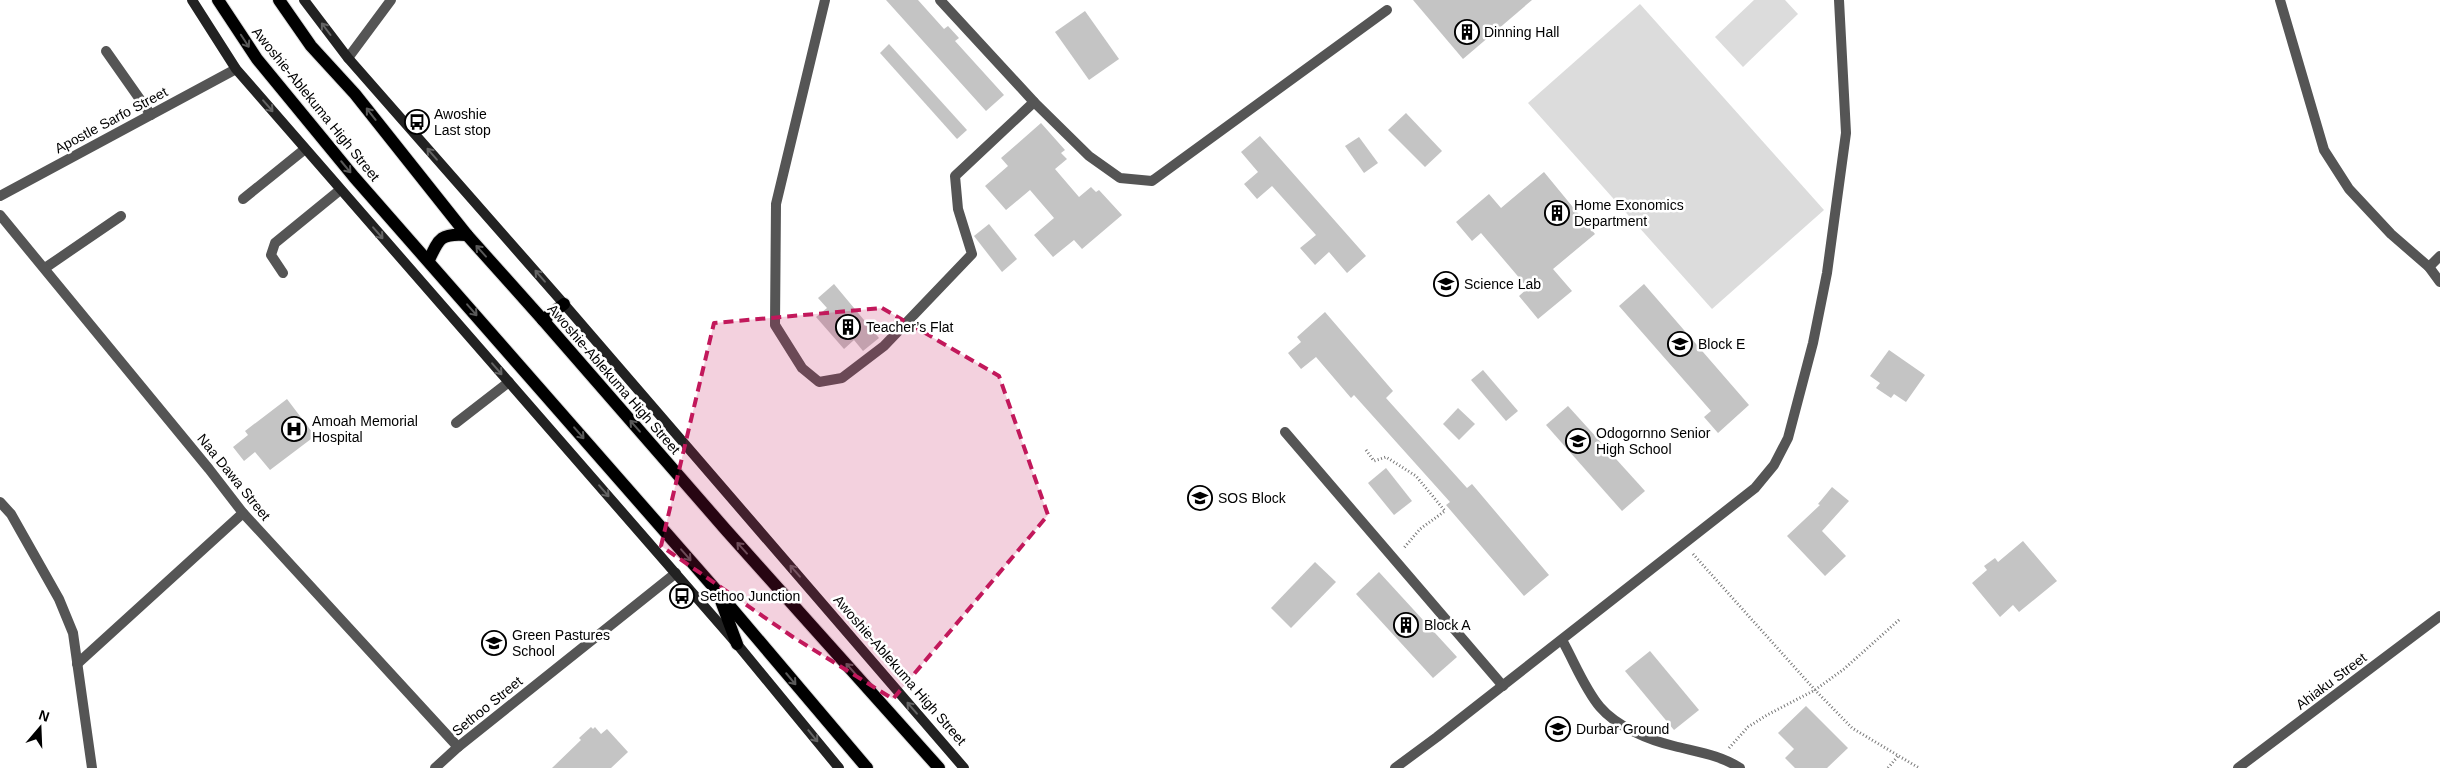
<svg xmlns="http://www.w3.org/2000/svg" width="2440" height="768" font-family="Arial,sans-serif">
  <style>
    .green { fill: #dcdcdc }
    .building { fill: #c4c4c4 }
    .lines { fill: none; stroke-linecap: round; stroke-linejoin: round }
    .primary-casing { stroke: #dbdbdb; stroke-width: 14 }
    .path { stroke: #777; stroke-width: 3; stroke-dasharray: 1 2.5; stroke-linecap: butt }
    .lane { stroke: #555; stroke-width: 10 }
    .street { stroke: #555; stroke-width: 10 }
    .secondary { stroke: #222; stroke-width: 10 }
    .primary { stroke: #000; stroke-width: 12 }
    .oneway { stroke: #646464 }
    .oneway2 { stroke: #595959 }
    .marked { fill: #c2185b; fill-opacity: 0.2; stroke: #c2185b; stroke-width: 4; stroke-dasharray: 10 6; stroke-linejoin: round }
    .labels { text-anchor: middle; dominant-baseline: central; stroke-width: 5; stroke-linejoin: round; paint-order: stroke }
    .poi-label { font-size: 14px; fill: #000; stroke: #fff; text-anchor: start }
    .street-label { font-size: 14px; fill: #000; stroke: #fff }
  </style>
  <rect width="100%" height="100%" fill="#fff"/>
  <g class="green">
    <polygon points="1754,0 1785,0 1798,14 1743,67 1715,37"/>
    <polygon points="1640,4 1824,210 1712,309 1528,103"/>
  </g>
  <g class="building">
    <polygon points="886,0 918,0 944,29 948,26 959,38 955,41 1004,95 986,111"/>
    <polygon points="1413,0 1532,0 1463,59"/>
    <polygon points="1085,11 1119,59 1089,80 1055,32"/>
    <polygon points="889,44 967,130 957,139 880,53"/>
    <polygon points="1406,113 1442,151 1425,167 1388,130"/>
    <polygon points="1041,123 1065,150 1061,153 1067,159 1055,169 1079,197 1091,187 1096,192 1099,190 1122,215 1082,249 1074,240 1053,257 1034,235 1054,218 1030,190 1006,210 985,186 1008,166 1001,158"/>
    <polygon points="1260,136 1366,256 1347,273 1329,252 1315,265 1300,248 1316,235 1272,186 1257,199 1244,184 1258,172 1241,152"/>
    <polygon points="1359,137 1378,163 1364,173 1345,146"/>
    <polygon points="1544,172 1595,234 1553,269 1572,291 1538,319 1519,296 1528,288 1481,233 1472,241 1456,222 1489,194 1501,208"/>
    <polygon points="989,224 1017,259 1002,272 974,236"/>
    <polygon points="834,284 879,338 863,351 854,340 844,349 816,317 827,308 818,298"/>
    <polygon points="1644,284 1749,405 1718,433 1704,417 1711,411 1619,306"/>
    <polygon points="1325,312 1393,391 1386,398 1467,488 1472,484 1549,575 1524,596 1446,505 1450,502 1354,395 1351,398 1316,357 1301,369 1288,353 1301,342 1297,337"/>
    <polygon points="1889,350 1925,375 1906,402 1894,394 1891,398 1876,388 1880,383 1870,376"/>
    <polygon points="1483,370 1518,411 1506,421 1471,380"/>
    <polygon points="287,399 315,436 270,470 255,452 244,461 233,447 248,435 245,431"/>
    <polygon points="1568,406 1645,491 1622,511 1546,425"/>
    <polygon points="1458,408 1475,424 1459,440 1443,424"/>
    <polygon points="1386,468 1412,501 1394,515 1368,483"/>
    <polygon points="1832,487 1849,501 1822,531 1846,556 1825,576 1787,536 1820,505 1818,504"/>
    <polygon points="2023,541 2057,581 2019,612 2013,605 2000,617 1972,583 1987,570 1984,566 1995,558 1998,562"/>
    <polygon points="1315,562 1336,582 1291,628 1271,608"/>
    <polygon points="1379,572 1457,657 1433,678 1356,594"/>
    <polygon points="1650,651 1699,710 1674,730 1625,671"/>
    <polygon points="1806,706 1848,748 1827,768 1795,768 1785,758 1794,749 1778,733"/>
    <polygon points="591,727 593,729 595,727 601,734 607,729 628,752 611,768 552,768 581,740 579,738"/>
  </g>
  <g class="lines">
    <defs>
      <g id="primary">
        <polyline points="218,0 257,59 354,177 717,591 867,768"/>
        <polyline points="279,0 311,46 355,94 467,235 543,320 726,530 939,768"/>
        <path d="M429,260C439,238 441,233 467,235"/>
        <polyline points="543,320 564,304"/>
        <polyline points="721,601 737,644"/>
      </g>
    </defs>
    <use href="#primary" class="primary-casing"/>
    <g class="path">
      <polyline points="1366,450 1374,461 1386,457 1416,476 1445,511 1420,529 1403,549"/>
      <polyline points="1693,554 1815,690 1852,728 1919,768"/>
      <polyline points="1729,748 1748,727 1767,715 1815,690 1844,669 1900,619"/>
      <polyline points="1888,768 1898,756"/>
    </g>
    <g class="lane">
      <polyline points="825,0 776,204 775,325 802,368 819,382 842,378 884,346 972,254 958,209 955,176 1034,102"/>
      <polyline points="940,0 1034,102 1089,156 1120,178 1152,181 1387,10"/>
      <polyline points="106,51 151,115"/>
      <polyline points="243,199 305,149"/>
      <polyline points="45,268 121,216"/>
      <polyline points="283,273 271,255 275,243 340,190"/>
      <polyline points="456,423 509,382"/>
      <polyline points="1285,432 1503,686"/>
      <path d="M1562,640C1574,661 1584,688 1600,707C1617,727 1649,740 1674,746C1697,752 1720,755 1740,768"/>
      <polyline points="1395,768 1437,737 1755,488 1774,465 1788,438 1813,343 1827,273 1846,133 1839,0"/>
    </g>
    <g class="street">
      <polyline points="2280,0 2324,150 2349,189 2391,234 2429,267 2440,282"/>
      <polyline points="348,58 391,0"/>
      <polyline points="0,196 236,69"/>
      <polyline points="0,215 209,469 243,513 458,747"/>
      <polyline points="2429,267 2440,256"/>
      <polyline points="0,502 11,514 59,599 73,633 92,768"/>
      <polyline points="77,664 243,513"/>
      <polyline points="435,768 458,747 676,573"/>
      <polyline points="2238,768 2440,616"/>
    </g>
    <g class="secondary">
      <polyline points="192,0 236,69 737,644 839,768"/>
      <polyline points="304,0 348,58 564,304 964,768"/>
    </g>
    <use href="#primary" class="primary"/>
  </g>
  <defs><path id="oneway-shaft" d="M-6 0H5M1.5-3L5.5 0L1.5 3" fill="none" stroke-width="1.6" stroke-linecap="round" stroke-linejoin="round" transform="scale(1.25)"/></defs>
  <g class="oneway">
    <use href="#oneway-shaft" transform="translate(326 29) rotate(-127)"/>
    <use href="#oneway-shaft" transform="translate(268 106) rotate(49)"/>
    <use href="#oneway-shaft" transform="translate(432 154) rotate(-131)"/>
    <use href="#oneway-shaft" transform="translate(378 233) rotate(49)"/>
    <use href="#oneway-shaft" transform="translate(540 276) rotate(-131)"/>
    <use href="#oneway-shaft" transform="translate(497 369) rotate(49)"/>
    <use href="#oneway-shaft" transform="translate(604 491) rotate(49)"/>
    <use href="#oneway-shaft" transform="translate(795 571) rotate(-131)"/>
    <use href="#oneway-shaft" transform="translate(912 708) rotate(-131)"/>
    <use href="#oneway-shaft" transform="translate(813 736) rotate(51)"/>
  </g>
  <g class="oneway2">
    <use href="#oneway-shaft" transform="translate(245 41) rotate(57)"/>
    <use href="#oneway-shaft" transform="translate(371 114) rotate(-128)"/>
    <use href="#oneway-shaft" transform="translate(346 167) rotate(50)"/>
    <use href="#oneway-shaft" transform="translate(481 251) rotate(-132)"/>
    <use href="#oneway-shaft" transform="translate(472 310) rotate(49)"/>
    <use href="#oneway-shaft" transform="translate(635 426) rotate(-131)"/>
    <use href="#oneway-shaft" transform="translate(579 433) rotate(49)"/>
    <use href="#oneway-shaft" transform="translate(742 548) rotate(-132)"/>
    <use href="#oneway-shaft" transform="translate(686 555) rotate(49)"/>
    <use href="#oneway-shaft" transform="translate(851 669) rotate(-132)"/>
    <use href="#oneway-shaft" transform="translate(791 679) rotate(50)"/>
  </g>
  <path class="marked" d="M882,308L999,376L1048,515L893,699L793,637L661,546L714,323Z"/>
  <defs>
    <symbol id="building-ring" viewBox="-11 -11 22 22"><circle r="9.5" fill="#fff" stroke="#000" stroke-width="1.5"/><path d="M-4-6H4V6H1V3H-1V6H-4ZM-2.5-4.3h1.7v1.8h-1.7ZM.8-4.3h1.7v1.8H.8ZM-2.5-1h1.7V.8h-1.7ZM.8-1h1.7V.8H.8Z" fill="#000"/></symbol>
    <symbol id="bus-ring" viewBox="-11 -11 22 22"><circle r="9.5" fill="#fff" stroke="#000" stroke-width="1.5"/><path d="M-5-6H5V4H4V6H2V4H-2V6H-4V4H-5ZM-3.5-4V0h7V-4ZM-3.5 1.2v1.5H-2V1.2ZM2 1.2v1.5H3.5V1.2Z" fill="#000"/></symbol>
    <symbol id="school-ring" viewBox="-11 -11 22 22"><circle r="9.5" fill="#fff" stroke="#000" stroke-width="1.5"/><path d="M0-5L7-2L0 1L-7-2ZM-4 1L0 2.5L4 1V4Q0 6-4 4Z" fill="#000"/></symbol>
    <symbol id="hospital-ring" viewBox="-11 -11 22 22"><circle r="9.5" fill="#fff" stroke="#000" stroke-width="1.5"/><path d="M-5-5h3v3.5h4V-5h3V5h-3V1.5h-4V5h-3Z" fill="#000"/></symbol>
  </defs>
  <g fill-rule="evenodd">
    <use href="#building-ring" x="1453" y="18" width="28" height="28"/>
    <use href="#bus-ring" x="403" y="108" width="28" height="28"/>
    <use href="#building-ring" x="1543" y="199" width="28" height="28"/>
    <use href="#school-ring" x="1432" y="270" width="28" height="28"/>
    <use href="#building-ring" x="834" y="313" width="28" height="28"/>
    <use href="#school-ring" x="1666" y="330" width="28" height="28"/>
    <use href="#hospital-ring" x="280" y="415" width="28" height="28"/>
    <use href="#school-ring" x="1564" y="427" width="28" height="28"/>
    <use href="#school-ring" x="1186" y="484" width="28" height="28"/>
    <use href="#bus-ring" x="668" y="582" width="28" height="28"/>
    <use href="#building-ring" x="1392" y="611" width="28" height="28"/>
    <use href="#school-ring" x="480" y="629" width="28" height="28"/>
    <use href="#school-ring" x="1544" y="715" width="28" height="28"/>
  </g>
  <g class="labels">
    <g class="poi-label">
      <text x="1484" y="32">Dinning Hall</text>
      <text x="434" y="114">Awoshie<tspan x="434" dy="16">Last stop</tspan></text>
      <text x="1574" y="205">Home Exonomics<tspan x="1574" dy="16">Department</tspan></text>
      <text x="1464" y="284">Science Lab</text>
      <text x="866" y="327">Teacher’s Flat</text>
      <text x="1698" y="344">Block E</text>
      <text x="312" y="421">Amoah Memorial<tspan x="312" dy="16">Hospital</tspan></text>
      <text x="1596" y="433">Odogornno Senior<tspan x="1596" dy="16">High School</tspan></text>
      <text x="1218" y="498">SOS Block</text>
      <text x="700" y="596">Sethoo Junction</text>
      <text x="1424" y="625">Block A</text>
      <text x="512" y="635">Green Pastures<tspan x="512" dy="16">School</tspan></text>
      <text x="1576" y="729">Durbar Ground</text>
    </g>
    <g class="street-label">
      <text transform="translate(316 104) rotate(51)">Awoshie-Ablekuma High Street</text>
      <text transform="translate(111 120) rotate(-28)">Apostle Sarfo Street</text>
      <text transform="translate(614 379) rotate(49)">Awoshie-Ablekuma High Street</text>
      <text transform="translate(234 477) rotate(51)">Naa Dawa Street</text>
      <text transform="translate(900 670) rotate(49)">Awoshie-Ablekuma High Street</text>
      <text transform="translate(2331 681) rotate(-37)">Ahiaku Street</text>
      <text transform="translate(487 706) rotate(-39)">Sethoo Street</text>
    </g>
  </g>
  <g transform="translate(40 728) rotate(19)" stroke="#ffffff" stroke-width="4" paint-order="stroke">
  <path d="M0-4L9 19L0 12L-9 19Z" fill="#000000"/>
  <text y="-8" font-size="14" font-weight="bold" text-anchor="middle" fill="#000000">N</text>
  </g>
</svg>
